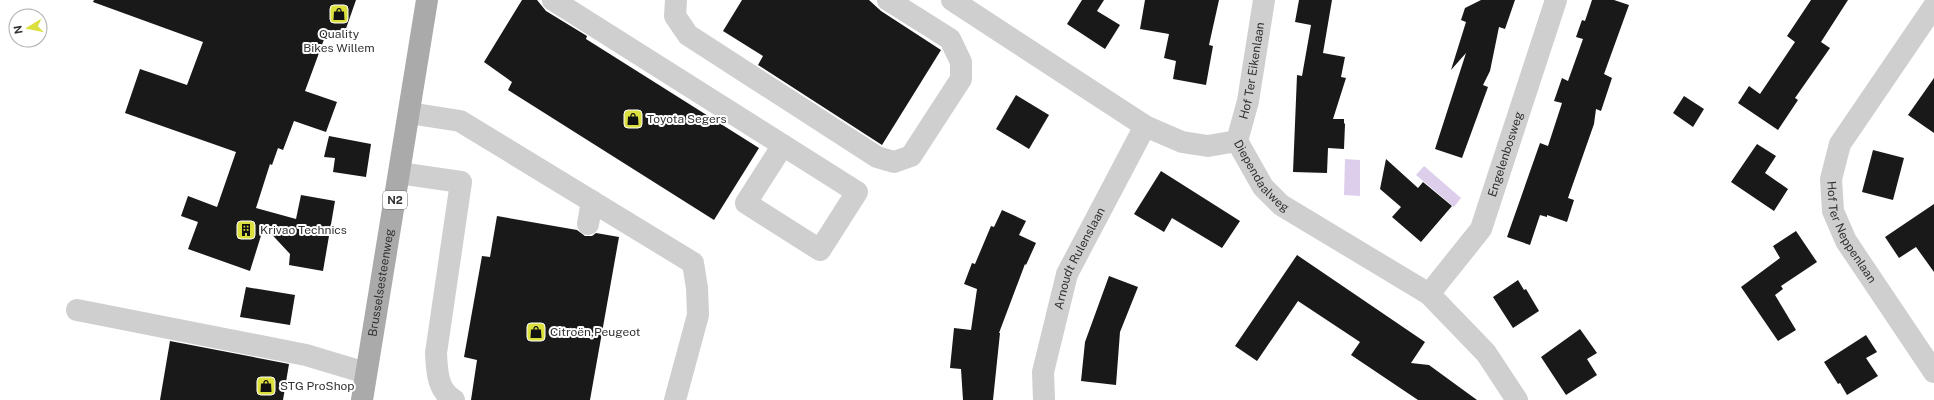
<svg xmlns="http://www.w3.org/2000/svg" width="1934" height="400" font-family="'Public Sans',sans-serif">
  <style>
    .water { fill: #ddcfec }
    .building { fill: #191919 }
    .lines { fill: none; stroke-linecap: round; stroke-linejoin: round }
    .minor { stroke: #cfcfcf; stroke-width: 22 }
    .major { stroke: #aaa; stroke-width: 22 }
    .labels { text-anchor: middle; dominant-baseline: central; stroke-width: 4; stroke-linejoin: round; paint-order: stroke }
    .shield { fill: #fff; stroke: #707070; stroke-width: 1 }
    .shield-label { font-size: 11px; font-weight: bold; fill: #323232 }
    .poi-label { font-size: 12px; fill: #323232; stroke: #fff; text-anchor: start }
    .street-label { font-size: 12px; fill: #323232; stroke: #fff }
  </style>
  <rect width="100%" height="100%" fill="#fff"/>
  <g class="water">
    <polygon points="1345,159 1360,160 1360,196 1344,195"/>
    <polygon points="1424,166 1461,198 1454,207 1416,175"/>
  </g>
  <g class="building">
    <polygon points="94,0 356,0 342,40 326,34 305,91 337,102 326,132 294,121 283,150 278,148 272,165 270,164 256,208 296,219 301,195 335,201 323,271 289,265 290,254 264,226 250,271 188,249 198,222 181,216 188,196 217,207 236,152 125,113 140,69 187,85 203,42 93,2"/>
    <polygon points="522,0 537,0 546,11 587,36 586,39 759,148 714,220 508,90 512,82 484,62"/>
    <polygon points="742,0 869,0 881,11 941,50 882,145 758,65 763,56 723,31"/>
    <polygon points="1082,0 1104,0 1097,11 1120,25 1105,49 1067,24"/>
    <polygon points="1145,0 1219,0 1209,45 1213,46 1206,85 1173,79 1176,61 1164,58 1169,34 1140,29"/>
    <polygon points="1299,0 1332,0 1323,53 1345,57 1341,77 1346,78 1333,119 1344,119 1344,123 1345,124 1344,149 1328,148 1327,173 1293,172 1297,75 1302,76 1311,25 1295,22"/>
    <polygon points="1481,0 1515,0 1505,29 1499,27 1490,71 1483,85 1488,87 1462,158 1435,149 1466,53 1451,70 1466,22 1461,20 1465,8"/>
    <polygon points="1592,0 1614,0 1629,5 1604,74 1612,78 1601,111 1596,109 1594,124 1568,198 1574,200 1567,222 1547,215 1547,217 1540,215 1530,245 1507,237 1540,143 1548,146 1562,103 1554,101 1562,78 1568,81 1583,39 1576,37 1582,20 1585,21"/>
    <polygon points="1811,0 1848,0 1821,42 1830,48 1795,98 1798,100 1778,130 1738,103 1749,86 1760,94 1795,42 1787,36"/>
    <polygon points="1934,78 1934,133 1908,115"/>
    <polygon points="1016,95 1049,115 1029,149 996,129"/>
    <polygon points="1684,96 1704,109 1693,127 1673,113"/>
    <polygon points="329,136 371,144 366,177 333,172 335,158 324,157"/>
    <polygon points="1757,144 1776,156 1765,173 1788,189 1774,211 1731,182"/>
    <polygon points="1873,150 1904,158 1893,200 1862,192"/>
    <polygon points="1386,159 1418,188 1423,182 1452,206 1421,242 1392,217 1401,207 1380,189"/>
    <polygon points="1161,171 1240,221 1222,248 1172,218 1164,232 1134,214"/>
    <polygon points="1934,204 1934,272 1916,247 1899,258 1885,237"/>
    <polygon points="1002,210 1026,221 1019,235 1036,243 1026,265 1025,264 999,333 1000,333 993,400 963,400 961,369 950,368 954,328 971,330 977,289 964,284 972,263 975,264 991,226 994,227"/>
    <polygon points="497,216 577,230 585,236 592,236 596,233 619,237 590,400 471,400 477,360 464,357 482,256 490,257"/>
    <polygon points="1796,231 1817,262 1781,286 1783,289 1775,295 1796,330 1778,341 1741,287 1780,258 1773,246"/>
    <polygon points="1297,255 1425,342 1411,363 1429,365 1477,400 1418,400 1351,355 1360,342 1298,301 1257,361 1235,346"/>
    <polygon points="1109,276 1138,287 1120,332 1116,385 1081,381 1085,342"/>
    <polygon points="1518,280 1524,290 1526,289 1539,311 1513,328 1493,297"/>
    <polygon points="246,287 295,295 290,325 240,317"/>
    <polygon points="1580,329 1597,353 1587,359 1597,375 1566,395 1541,357"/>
    <polygon points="1866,335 1877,352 1866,358 1878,376 1847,395 1840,383 1838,384 1824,362"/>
    <polygon points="170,341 289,364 283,400 160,400"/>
  </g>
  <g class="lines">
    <g class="minor">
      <polyline points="553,0 857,192 820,250 746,203 783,145"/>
      <polyline points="676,0 675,16 688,35 877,157 894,162 911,156 961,79 961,62 950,39 888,0"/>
      <polyline points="952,0 1145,126 1182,142 1208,146 1237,141"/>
      <path id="s1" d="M1934,6L1840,144L1831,179L1833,211L1846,241L1934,372"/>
      <polyline points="409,113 460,121 693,263 697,288 698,315 675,400"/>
      <path id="s2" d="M1237,141L1263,187L1281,205L1429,294L1486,353L1517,400"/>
      <path id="s3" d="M1237,141L1248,101L1264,0"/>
      <path d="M399,173L461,182L436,353C437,371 437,390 454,400"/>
      <polyline points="588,224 592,201"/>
      <path id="s4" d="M1429,294L1481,229L1556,0"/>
      <polyline points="77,310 306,355 366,373"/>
      <path id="s5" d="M1044,400L1043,372L1067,274L1145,126"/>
    </g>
    <path class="major" id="s6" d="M362,400L427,0"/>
  </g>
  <defs>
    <symbol id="shop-square" viewBox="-11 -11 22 22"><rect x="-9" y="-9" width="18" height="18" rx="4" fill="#dce03e" stroke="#fff"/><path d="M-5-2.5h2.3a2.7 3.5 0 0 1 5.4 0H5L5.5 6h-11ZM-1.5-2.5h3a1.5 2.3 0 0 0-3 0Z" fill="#111"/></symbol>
    <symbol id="building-square" viewBox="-11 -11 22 22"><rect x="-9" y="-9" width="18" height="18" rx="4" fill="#dce03e" stroke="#fff"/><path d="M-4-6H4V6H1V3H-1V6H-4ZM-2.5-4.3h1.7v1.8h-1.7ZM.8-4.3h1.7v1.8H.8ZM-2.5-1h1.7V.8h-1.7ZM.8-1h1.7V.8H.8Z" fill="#111"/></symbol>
  </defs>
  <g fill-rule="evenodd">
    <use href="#shop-square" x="328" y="3" width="22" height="22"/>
    <use href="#shop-square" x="622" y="108" width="22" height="22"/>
    <use href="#building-square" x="235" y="219" width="22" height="22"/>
    <use href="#shop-square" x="525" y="321" width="22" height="22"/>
    <use href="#shop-square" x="255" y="375" width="22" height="22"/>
  </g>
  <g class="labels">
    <rect class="shield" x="383" y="191" width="24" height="18" rx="3"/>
    <g class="shield-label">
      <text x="395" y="200">N2</text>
    </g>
    <g class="poi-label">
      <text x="339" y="34" text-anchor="middle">Quality<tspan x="339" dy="14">Bikes Willem</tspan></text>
      <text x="647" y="119">Toyota Segers</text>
      <text x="260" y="230">Krivao Technics</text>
      <text x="550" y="332">Citroën,Peugeot</text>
      <text x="280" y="386">STG ProShop</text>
    </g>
    <g class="street-label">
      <text stroke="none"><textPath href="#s3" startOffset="72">Hof Ter Eikenlaan</textPath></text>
      <text stroke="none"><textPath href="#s4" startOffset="162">Engelenbosweg</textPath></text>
      <text stroke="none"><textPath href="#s2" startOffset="43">Diependaalweg</textPath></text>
      <text stroke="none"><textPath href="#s1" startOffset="261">Hof Ter Neppenlaan</textPath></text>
      <text stroke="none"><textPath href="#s5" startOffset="148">Arnoudt Rulenslaan</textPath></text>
      <text stroke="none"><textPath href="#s6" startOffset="119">Brusselsesteenweg</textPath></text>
    </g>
  </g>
  <g transform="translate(28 28) rotate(260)"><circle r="19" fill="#ffffff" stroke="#adadad"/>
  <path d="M0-3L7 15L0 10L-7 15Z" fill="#dce03e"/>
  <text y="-6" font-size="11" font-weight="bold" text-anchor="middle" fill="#323232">N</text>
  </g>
</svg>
